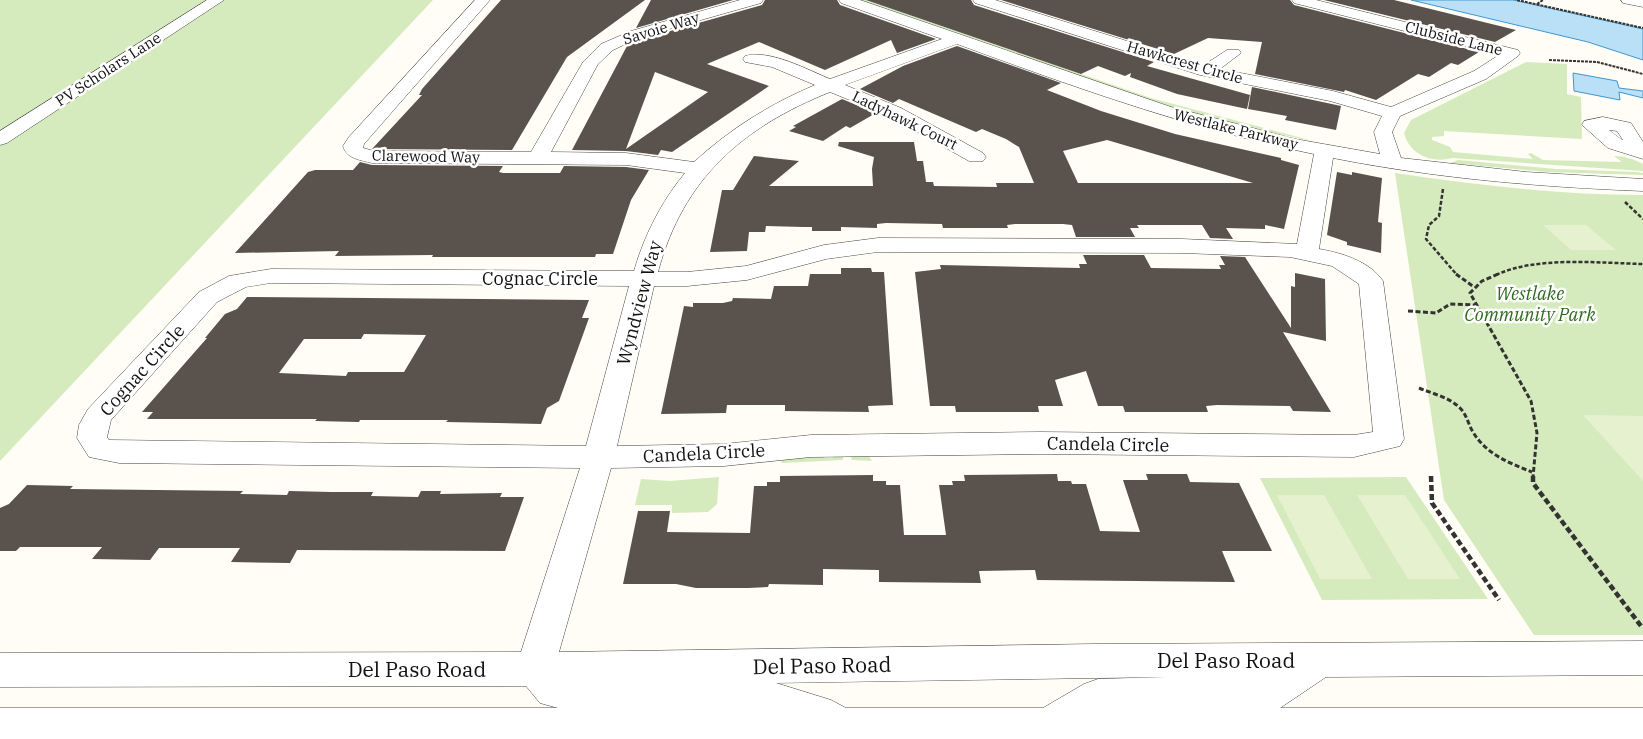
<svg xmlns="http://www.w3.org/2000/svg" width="1643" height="739" font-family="'IBM Plex Serif',serif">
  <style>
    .green { fill: #d5ebbd }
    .pitch { fill: #e6f2cf }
    .water { fill: #b9e0f7; stroke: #3f96cf }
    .building { fill: #5a524d; fill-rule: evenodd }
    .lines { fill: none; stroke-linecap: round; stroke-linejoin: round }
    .minor-casing { stroke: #444; stroke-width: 1 }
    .path-far3 { stroke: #333; stroke-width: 2; stroke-dasharray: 3 1; stroke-linecap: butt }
    .path-far2 { stroke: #333; stroke-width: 2.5; stroke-dasharray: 4 2; stroke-linecap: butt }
    .path-far1 { stroke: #333; stroke-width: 3; stroke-dasharray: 5 2.5; stroke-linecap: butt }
    .path { stroke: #333; stroke-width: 4.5; stroke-dasharray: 6 3; stroke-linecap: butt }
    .minor { fill: #fff; fill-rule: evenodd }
    .labels { text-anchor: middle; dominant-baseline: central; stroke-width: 5; stroke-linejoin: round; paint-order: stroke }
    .far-street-label { font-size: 15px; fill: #111; stroke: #fff }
    .street-label { font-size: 18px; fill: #111; stroke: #fff }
    .park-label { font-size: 18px; font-style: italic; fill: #2f6b1f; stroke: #fff }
    .near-street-label { font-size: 21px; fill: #111; stroke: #fff }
  </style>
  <rect width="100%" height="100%" fill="#fffdf5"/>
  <g class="green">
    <polygon points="0,0 433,0 0,461"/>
    <polygon points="859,0 866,0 1151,98 1317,142 1259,130 1167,106"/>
    <path d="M1526,62L1567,64V94L1581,97L1582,139L1444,131V136L1432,137V140L1450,147L1453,152L1533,159L1528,154L1531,153L1543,160L1622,162L1614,156C1624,156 1634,159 1643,164V171L1452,158C1432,164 1409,154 1404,133L1411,120Z"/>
    <polygon points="1458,160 1556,169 1636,172 1643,173 1643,175 1547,172 1450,163"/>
    <path d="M1395,173C1477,185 1560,195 1643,195V635H1534L1444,500Z"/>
    <polygon points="823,455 824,458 833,458 833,455 868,455 872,461 852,460 851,457 843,456 843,460 781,463 784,457"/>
    <polygon points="719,477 717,504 708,512 672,513 672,505 635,505 641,479 670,481"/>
    <polygon points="1406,477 1488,599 1322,600 1260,478"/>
  </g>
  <g class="pitch">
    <polygon points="1543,225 1586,225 1616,250 1571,250"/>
    <polygon points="1583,415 1643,416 1643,481"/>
    <polygon points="1277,495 1324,495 1372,579 1320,579"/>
    <polygon points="1357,495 1405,495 1460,579 1408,579"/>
  </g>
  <g class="water">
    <polygon points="1411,0 1513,0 1643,29 1643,60 1588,42"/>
    <polygon points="1573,73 1617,81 1619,88 1643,91 1643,98 1619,92 1620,100 1574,91"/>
  </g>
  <g class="building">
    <polygon points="501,0 645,0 567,57 512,150 372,149 422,95 419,95 422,89"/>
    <polygon points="651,0 733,0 636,28"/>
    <path d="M765,0H837L840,5L936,39L897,53L891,40L825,70L759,42L707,64L769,86L672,152L661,150L658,155L626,151L572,150L627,46L642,39L762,5ZM655,72L708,92L626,149Z"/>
    <polygon points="866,0 971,0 974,5 1154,62 1147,66 1250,95 1247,109 1177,94 1130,77 1131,73 1125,76 1098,66 1081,74"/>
    <polygon points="1001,0 1290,0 1294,5 1479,52 1458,65 1451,63 1429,77 1418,74 1376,100 1345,90 1344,92 1255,74 1262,42 1208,38 1174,54"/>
    <polygon points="1324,0 1394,0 1516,30 1495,42"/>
    <path d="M957,46L1061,83L1047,90L1101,111L1175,134L1281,158V160L1299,165L1284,229L1265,225V229L1226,228L1233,239L1210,238L1202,225H1137L1139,228H1130L1135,237H1076L1072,225L1063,224H1015L1007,225L1008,228H943L942,224L886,223L877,224V228L841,227V231H812V227H803L766,226L765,232H749L747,251L710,252L722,190H733L754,156L799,161L769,186H873L872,169L874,157L838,146L839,142H914L917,161H923L926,182H933L934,186L997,187L996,183H1034L1019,147L1006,139L982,129L976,132L899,99L893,103L860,89L903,66ZM1107,140L1253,183H1078L1063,151Z"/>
    <polygon points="1252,87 1341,106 1336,130 1285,120 1287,116 1248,109"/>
    <polygon points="842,99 876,113 850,128 846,126 823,141 789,131 796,127 793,126"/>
    <polygon points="360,162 372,165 503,166 499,172 503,173 560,173 564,166 626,167 649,170 631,200 613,254 596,254 595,257 432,257 433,255 335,256 339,251 235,253 308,172 315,170 353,170"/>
    <polygon points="1337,172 1352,175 1352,172 1382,178 1378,222 1382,223 1381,253 1347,245 1347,242 1327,235"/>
    <polygon points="1083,255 1144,255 1151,268 1221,269 1219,265 1225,265 1220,256 1245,257 1291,328 1291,286 1295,287 1295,273 1325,279 1326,341 1283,332 1331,412 1293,411 1290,406 1217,405 1206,406 1208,412 1125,412 1123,406 1098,406 1086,371 1055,380 1063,406 1038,406 1039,412 956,412 955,406 930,406 915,272 941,269 940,265 1080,268 1079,264 1087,264"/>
    <polygon points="841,268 871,268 872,272 884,272 893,405 868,406 869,412 785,411 785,405 727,405 726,413 661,414 684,306 693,307 693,303 723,303 732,301 733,298 771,299 774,286 808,286 810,274 841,274"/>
    <path d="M247,297L589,300L582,318H589L559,401L547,408L541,424L446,422L448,420H360L359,422L315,421L317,419H147L153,412H142L207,338H205L225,314L237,309ZM364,334L426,335L404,372H348L346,376L279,373L304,339H361Z"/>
    <polygon points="1057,474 1058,481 1071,481 1072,484 1086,484 1100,531 1140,532 1123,480 1148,480 1146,474 1187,474 1190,482 1239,483 1272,551 1222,551 1235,582 1037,580 1035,570 979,571 981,583 879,582 879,570 823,569 823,585 769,584 768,587 748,588 696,588 676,584 623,584 638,511 670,511 667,532 750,533 754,486 767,486 767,482 780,482 780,476 873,475 873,481 886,481 886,485 900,485 904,535 946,535 939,485 953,485 952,481 965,481 964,475"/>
    <polygon points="27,485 73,486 70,489 243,491 240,494 287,495 289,491 331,492 373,492 371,496 418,497 421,491 441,491 440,494 502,493 500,497 524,497 505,551 297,550 290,563 231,562 240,548 159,548 150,560 92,559 102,547 20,547 16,551 0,551 0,508 9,504"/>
  </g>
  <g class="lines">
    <defs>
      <g id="minor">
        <polygon points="207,0 224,0 7,143 0,145 0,131"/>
        <path d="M475,0H490L364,144L363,148L374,151L531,152L583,62L601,44L631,31L740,0H763L761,3L641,37L613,50L598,64L551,152L626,153L694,162C730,129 770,104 815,85L772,67L745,62L743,59L745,56C770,49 808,70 830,79L942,39L841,3L839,0H860L1171,107L1295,139L1380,154L1374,132L1382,116L1330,101L1200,75L975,3L973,0H995L1204,65L1227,50H1239L1241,53L1220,69L1333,91L1391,107L1474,71L1499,55L1294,3L1292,0H1316L1518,50L1520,53L1518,56L1486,79L1400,116L1392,132L1401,158L1526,172L1643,179V191C1539,187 1434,178 1333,158L1319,249C1342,253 1369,261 1383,281L1404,439L1400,446L1354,457L1040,454L811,457L724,466L611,468L559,652L1094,644L1643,641V675L1326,677L1280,708H1643V739H0V708H558L540,703L526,686L0,687V653L521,652L580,468L119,463L89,457L77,438L79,425L88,409L199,292L229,276L271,269L634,271C644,236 661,202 685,173L626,165L372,163C361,160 346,159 343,146L349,137ZM957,44C1074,87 1191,129 1314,154L1297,244L1182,239L878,238L824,245L746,266L687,272H658C683,178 743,127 830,92L889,116L969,161H983L986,157L983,153L901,108L845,85ZM878,252L1182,253L1290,257L1332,266L1359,284L1373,432L1354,435L1040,432L811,435L724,444L617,446L654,286H687L747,280L826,259ZM271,283L629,286L586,446L109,440L107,437L111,420L217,302L246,287ZM1165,677L1098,679L1084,684L1043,708H846L831,700L776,683Z"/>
        <polygon points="1621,0 1643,0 1643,7 1623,3"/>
        <path d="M1603,117L1631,123L1643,142V159L1608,148L1582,125L1584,121ZM1609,130L1617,131L1623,140H1622Z"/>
      </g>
    </defs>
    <use href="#minor" class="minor-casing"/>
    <g class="path-far3">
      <polyline points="1517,0 1643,28"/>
      <polyline points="1537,4 1543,0"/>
      <polyline points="1549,60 1597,62 1643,74"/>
    </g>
    <g class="path-far2">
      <polyline points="1443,189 1439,216 1429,225 1426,239 1457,275"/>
      <polyline points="1625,202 1643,219"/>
      <path d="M1496,275C1536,256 1599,263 1643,264"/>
    </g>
    <g class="path-far1">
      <polyline points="1456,274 1474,287"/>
      <polyline points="1498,274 1482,281 1470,293 1531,401 1537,433 1533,477"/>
      <polyline points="1408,311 1436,313 1450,304 1475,305"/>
      <path d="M1419,388C1433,394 1449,397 1460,408C1467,415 1468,424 1473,432C1486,454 1509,463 1532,472"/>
    </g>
    <g class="path">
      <polyline points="1431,476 1432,503 1499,600"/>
      <polyline points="1533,476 1533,483 1641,626"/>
    </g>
    <use href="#minor" class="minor"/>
  </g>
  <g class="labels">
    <g class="far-street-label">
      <text transform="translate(661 28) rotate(-17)">Savoie Way</text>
      <text transform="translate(1454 38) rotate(14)">Clubside Lane</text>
      <text transform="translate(1185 62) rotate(16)">Hawkcrest Circle</text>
      <text transform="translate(108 69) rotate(-33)">PV Scholars Lane</text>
      <text transform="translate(905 120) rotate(26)">Ladyhawk Court</text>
      <text transform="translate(1236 129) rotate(14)">Westlake Parkway</text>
      <text transform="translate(426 156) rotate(1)">Clarewood Way</text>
    </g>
    <g class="street-label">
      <text x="540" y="278">Cognac Circle</text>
      <text transform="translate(639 303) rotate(-75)">Wyndview Way</text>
      <text transform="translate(142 370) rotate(-48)">Cognac Circle</text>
      <text transform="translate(1108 444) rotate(1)">Candela Circle</text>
      <text transform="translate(704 453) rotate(-3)">Candela Circle</text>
    </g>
    <g class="park-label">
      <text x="1530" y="293">Westlake<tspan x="1530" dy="21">Community Park</tspan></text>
    </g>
    <g class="near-street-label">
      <text x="1226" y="660">Del Paso Road</text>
      <text transform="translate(822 665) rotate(-1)">Del Paso Road</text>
      <text x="417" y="669">Del Paso Road</text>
    </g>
  </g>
</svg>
